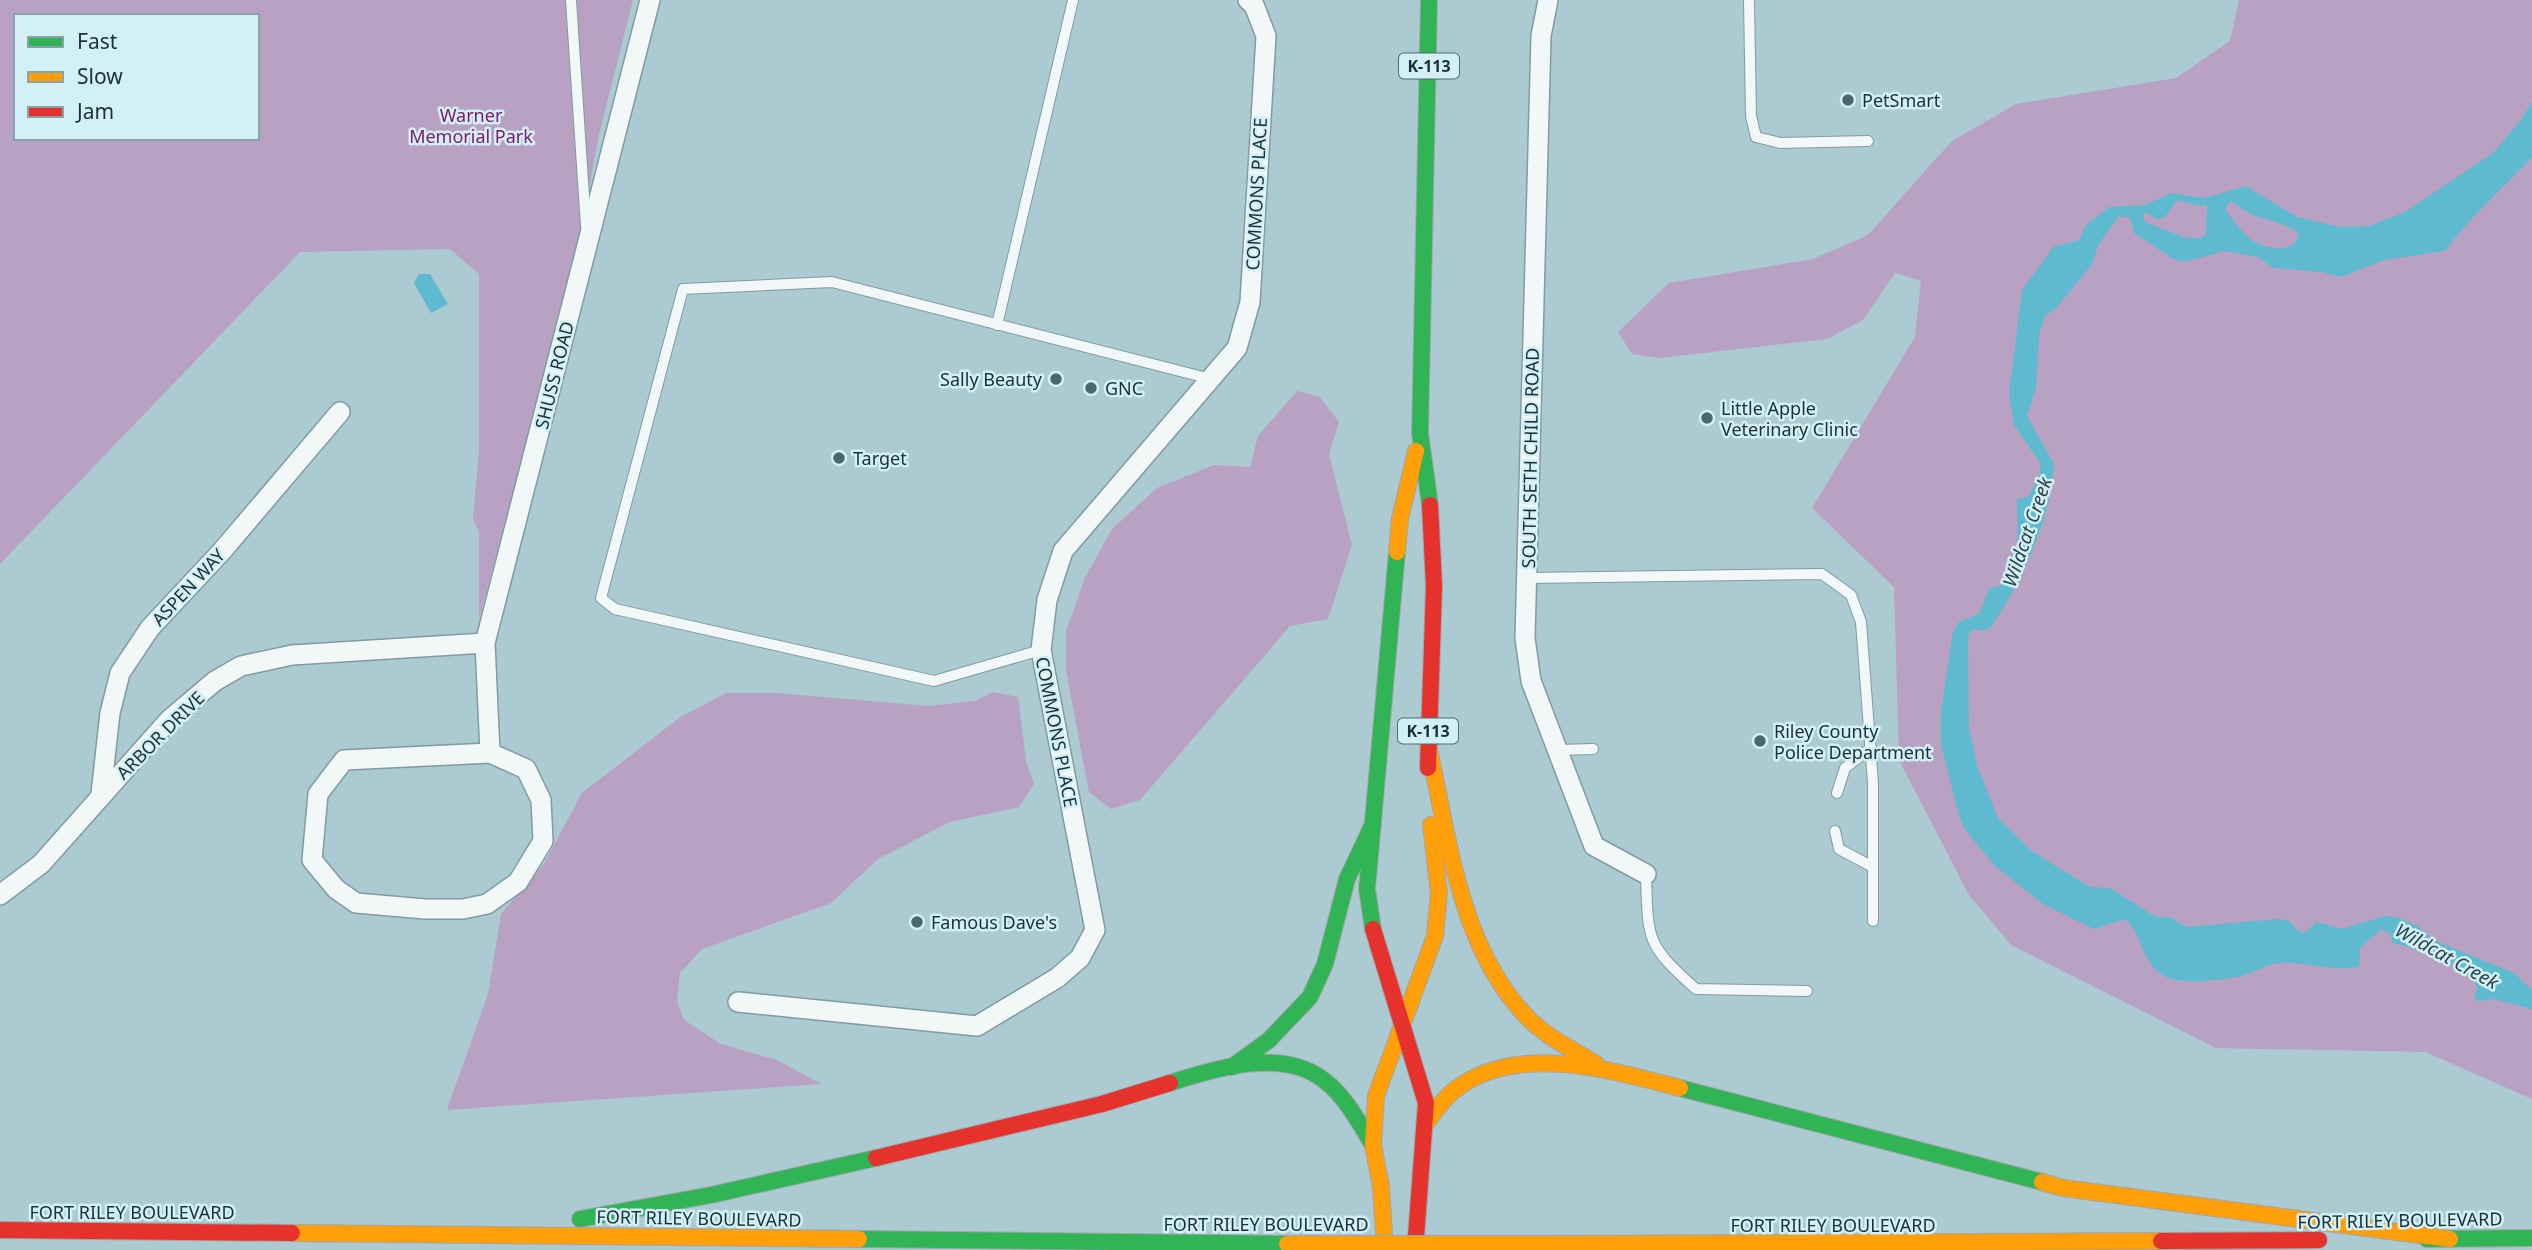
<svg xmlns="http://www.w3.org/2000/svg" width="2532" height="1250" font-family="'Noto Sans',sans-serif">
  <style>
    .green { fill: #b8a1c2; fill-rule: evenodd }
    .water { fill: #5ebbcf; fill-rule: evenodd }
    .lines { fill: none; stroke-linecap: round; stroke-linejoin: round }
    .lane-casing { stroke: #829ba1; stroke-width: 12 }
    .street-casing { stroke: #829ba1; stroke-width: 22 }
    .fast-casing { stroke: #a1a5a7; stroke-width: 18 }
    .slow-casing { stroke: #a1a5a7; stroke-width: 18 }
    .jam-casing { stroke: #a1a5a7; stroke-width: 18 }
    .lane { stroke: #f2f7f8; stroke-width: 10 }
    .street { stroke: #f2f7f8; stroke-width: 19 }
    .fast { stroke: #30b455; stroke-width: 16 }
    .slow { stroke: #ff9f0a; stroke-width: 16 }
    .jam { stroke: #e5322d; stroke-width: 16 }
    .slow-bridge-casing { stroke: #a1a5a7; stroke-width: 18; stroke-linecap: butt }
    .slow-bridge { stroke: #ff9f0a; stroke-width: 16 }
    .poi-dot { fill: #4b666d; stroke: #d3f0f7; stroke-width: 2.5 }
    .labels { text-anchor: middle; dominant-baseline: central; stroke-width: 5; stroke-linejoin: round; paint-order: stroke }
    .shield { fill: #d3f0f7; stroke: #506a70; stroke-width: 2 }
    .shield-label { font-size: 16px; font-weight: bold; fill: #183036 }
    .poi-label { font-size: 18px; fill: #183036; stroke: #d3f0f7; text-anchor: start }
    .park-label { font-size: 18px; fill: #801971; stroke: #d3f0f7 }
    .street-label { font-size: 18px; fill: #183036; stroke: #d3f0f7 }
    .water-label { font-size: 19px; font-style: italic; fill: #294349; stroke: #d3f0f7 }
  </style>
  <rect width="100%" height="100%" fill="#abcad2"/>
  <g class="green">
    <path d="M0,0H633L599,134L576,258L479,619V533L473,519L479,450V274L450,249L300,252L0,564ZM16,16H257V138H16Z"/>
    <polygon points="2239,0 2532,0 2532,1099 2425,1052 2216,1048 2011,945 1969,895 1899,760 1894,587 1812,508 1915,337 1921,281 1895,273 1863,320 1827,339 1660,358 1632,354 1618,332 1669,283 1813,259 1868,235 1952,141 2016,104 2176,78 2230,41"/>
    <polygon points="1297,391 1320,397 1339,422 1329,454 1352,545 1328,619 1290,626 1140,800 1111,809 1089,792 1066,670 1066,631 1085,578 1112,529 1157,488 1214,465 1250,467 1258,436"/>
    <polygon points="993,692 1018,697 1026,761 1034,784 1019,807 950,822 878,859 831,903 702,949 680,973 677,1001 684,1020 721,1044 777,1060 821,1084 447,1110 488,994 501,914 544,864 582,793 679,718 726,693 776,693 928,706 975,701"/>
  </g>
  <g class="water">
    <path d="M2532,102V157C2503,189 2470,216 2445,251L2384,260L2341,277L2322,272L2273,268L2258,257L2225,251L2184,262L2175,260L2134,233L2130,218L2119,216L2098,245L2092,264L2057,307L2045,316L2039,334L2036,388L2027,416L2054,464C2050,521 2022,582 1990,628L1984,631L1974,629L1969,633L1968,643L1969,728L1978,768L1998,818L2033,852L2090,887L2110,888L2156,917H2170L2186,927L2278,919L2288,920L2298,931L2305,933L2316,922L2342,929L2385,916L2399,918L2419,927L2433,940L2514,973L2532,990V1009L2493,999L2478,1001L2474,998L2478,988C2464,960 2421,951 2393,943L2390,934L2381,929L2360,948L2359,965L2356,967C2330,971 2306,962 2280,963C2268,963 2256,972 2244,975C2225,980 2182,986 2164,976C2142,964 2142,933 2125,919L2094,929L2043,904L1995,866L1966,831L1960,819L1941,745V711L1953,631L1960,621L1979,614L1989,589L2007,583L2018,552L2017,499L2028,497L2039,477L2041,464L2014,425L2009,393L2022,290L2053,247L2079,240L2086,225L2109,207L2145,205L2172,193L2204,198L2246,186L2297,217L2340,227L2369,226L2405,212L2493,153L2521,120ZM2177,200L2200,206L2207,204L2206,234L2200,238H2186L2145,222L2143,216L2145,212L2158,220L2165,217ZM2231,201C2239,206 2247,213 2256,216C2272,222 2285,222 2299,234C2295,245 2290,248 2278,248C2251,248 2239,228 2225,209Z"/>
    <polygon points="419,274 430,274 448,304 431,313 414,283"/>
  </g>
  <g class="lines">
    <defs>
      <g id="lane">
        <polyline points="571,0 586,226"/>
        <polyline points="1749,0 1751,116 1756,137 1780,143 1868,141"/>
        <polyline points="997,325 1073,0"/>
        <polyline points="1527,578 1822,574 1851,595 1861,622 1873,783 1873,921"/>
        <polyline points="1041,650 934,681 615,609 601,598 683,289 832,282 1211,379"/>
        <polyline points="1558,750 1593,749"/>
        <polyline points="1837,793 1845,768 1871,748"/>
        <polyline points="1835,831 1839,849 1873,867"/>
        <path d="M1646,874C1648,939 1645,944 1696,989L1807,991"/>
      </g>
      <g id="street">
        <polyline points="1548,0 1541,36 1525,638 1531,681 1594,846 1646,874"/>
        <polyline points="490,753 485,643 650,0"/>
        <polygon points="490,753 526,769 541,800 543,841 518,882 487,904 463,909 425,909 356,903 336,889 312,860 318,794 344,760"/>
        <polyline points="101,794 110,713 120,673 150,628 222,551 340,412"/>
        <polyline points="0,895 41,864 169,720 215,681 241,666 292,655 485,643"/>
        <polyline points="738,1002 977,1026 1057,978 1080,958 1095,930 1041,650 1047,600 1063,551 1237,348 1250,302 1266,36 1254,5 1248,0"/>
      </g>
      <g id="fast">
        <polyline points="1429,0 1420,433 1430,505"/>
        <polyline points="1373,929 1367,889 1397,552"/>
        <polyline points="1232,1067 1269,1040 1310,997 1325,964 1347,879 1373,824"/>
        <path d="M1170,1083C1216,1068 1283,1047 1325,1081C1346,1097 1359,1123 1373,1145"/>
        <polyline points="1680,1088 2042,1182"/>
        <polyline points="580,1219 711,1195 876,1158"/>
        <polyline points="859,1239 1287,1244"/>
        <polyline points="2427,1239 2532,1238"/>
      </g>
      <g id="slow">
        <polyline points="1397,552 1400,519 1416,451"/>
        <path d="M1428,745C1449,838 1459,948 1529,1019C1548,1038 1574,1050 1596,1064"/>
        <path d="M1427,1122C1437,1109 1446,1095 1460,1086C1522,1043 1613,1071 1680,1088"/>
        <polyline points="2042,1182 2063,1188 2450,1239"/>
        <polyline points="292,1233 859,1239"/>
        <polyline points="1555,1244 2161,1241"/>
        <polyline points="1385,1250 1381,1187 1373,1145 1376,1096 1435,936 1439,893 1431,825"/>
      </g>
      <g id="jam">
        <polyline points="1428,768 1434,586 1430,505"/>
        <polyline points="1373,929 1426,1103 1415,1250"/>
        <polyline points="876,1158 1102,1104 1170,1083"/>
        <polyline points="0,1230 292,1233"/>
        <polyline points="2161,1241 2319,1240"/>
      </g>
    </defs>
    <use href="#lane" class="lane-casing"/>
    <use href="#street" class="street-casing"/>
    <use href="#fast" class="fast-casing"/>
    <use href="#slow" class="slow-casing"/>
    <use href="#jam" class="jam-casing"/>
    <use href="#lane" class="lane"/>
    <use href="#street" class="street"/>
    <use href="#fast" class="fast"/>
    <use href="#slow" class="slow"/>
    <use href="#jam" class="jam"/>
    <defs>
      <polyline id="slow-bridge" points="1287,1244 1555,1244"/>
    </defs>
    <use href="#slow-bridge" class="slow-bridge-casing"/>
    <use href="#slow-bridge" class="slow-bridge"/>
  </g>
  <g class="poi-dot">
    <circle cx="1848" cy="100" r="7"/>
    <circle cx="1056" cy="379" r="7"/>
    <circle cx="1091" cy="388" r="7"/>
    <circle cx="1707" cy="418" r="7"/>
    <circle cx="839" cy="458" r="7"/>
    <circle cx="1760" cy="741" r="7"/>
    <circle cx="917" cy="922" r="7"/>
  </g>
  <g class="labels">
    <g class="shield">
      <rect x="1399" y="53.5" width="60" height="25" rx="5"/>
      <rect x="1398" y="718.5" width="60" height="25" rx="5"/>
    </g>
    <g class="shield-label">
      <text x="1429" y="66">K-113</text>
      <text x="1428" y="731">K-113</text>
    </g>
    <g class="poi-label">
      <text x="1862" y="100">PetSmart</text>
      <text x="1042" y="379" text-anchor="end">Sally Beauty</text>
      <text x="1105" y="388">GNC</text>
      <text x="1721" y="408">Little Apple<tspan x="1721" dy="21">Veterinary Clinic</tspan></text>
      <text x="853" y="458">Target</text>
      <text x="1774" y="731">Riley County<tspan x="1774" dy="21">Police Department</tspan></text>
      <text x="931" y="922">Famous Dave's</text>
    </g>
    <g class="park-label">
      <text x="471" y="115">Warner<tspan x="471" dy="21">Memorial Park</tspan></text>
    </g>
    <g class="street-label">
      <text transform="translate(1256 194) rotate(-87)">COMMONS PLACE</text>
      <text transform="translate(554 375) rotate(-76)">SHUSS ROAD</text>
      <text transform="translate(1530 458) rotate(-89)">SOUTH SETH CHILD ROAD</text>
      <text transform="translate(188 587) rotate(-47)">ASPEN WAY</text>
      <text transform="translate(1057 732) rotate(79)">COMMONS PLACE</text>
      <text transform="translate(160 735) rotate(-45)">ARBOR DRIVE</text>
      <text x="132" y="1212">FORT RILEY BOULEVARD</text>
      <text transform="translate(699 1218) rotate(1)">FORT RILEY BOULEVARD</text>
      <text transform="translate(2400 1220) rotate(-1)">FORT RILEY BOULEVARD</text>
      <text x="1266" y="1224">FORT RILEY BOULEVARD</text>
      <text x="1833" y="1225">FORT RILEY BOULEVARD</text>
    </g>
    <g class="water-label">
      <text transform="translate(2027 532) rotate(-71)">Wildcat Creek</text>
      <text transform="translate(2447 956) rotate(29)">Wildcat Creek</text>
    </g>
  </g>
  <rect x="14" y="14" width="245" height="126" fill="#d3f0f7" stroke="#88a3aa" stroke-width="2"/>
  <rect x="28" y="37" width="35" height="10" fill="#30b455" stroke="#88a3aa" stroke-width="2"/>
  <text x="77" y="49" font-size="21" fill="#183036">Fast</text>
  <rect x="28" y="72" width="35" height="10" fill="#ff9f0a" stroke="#88a3aa" stroke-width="2"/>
  <text x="77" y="84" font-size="21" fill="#183036">Slow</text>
  <rect x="28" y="107" width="35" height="10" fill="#e5322d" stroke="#88a3aa" stroke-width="2"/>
  <text x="77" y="119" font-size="21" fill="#183036">Jam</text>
</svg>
